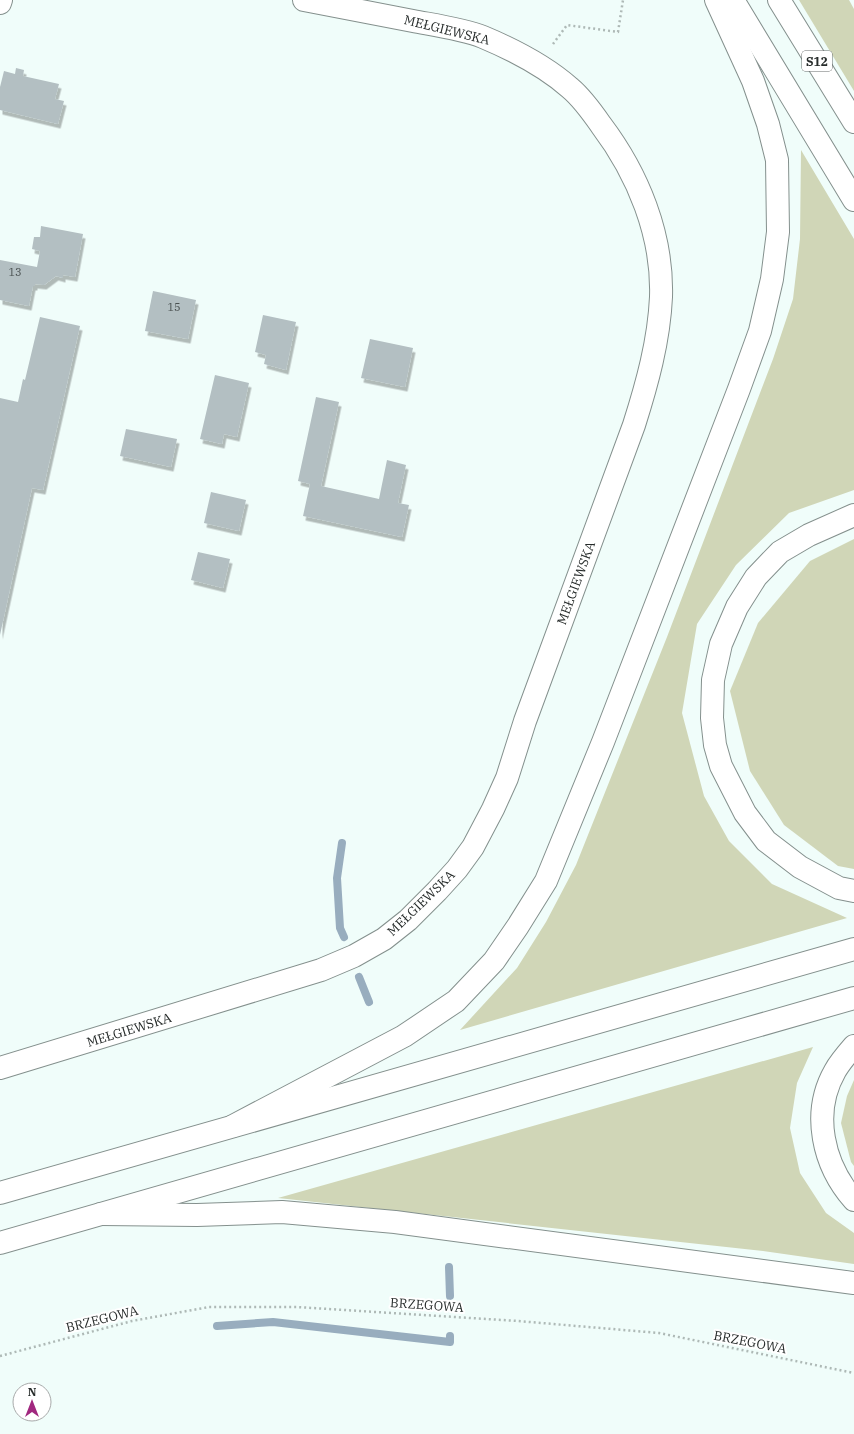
<svg xmlns="http://www.w3.org/2000/svg" width="854" height="1434" font-family="'IBM Plex Serif',serif">
  <style>
    .green { fill: #d0d6b7 }
    .lines { fill: none; stroke-linecap: round; stroke-linejoin: round }
    .stream { stroke: #98adbe; stroke-width: 8 }
    .building { fill: #b3bfc2; filter: url(#shadow) }
    .minor-casing { stroke: #84908d; stroke-width: 24 }
    .major-casing { stroke: #84908d; stroke-width: 24 }
    .highway-casing { stroke: #84908d; stroke-width: 24 }
    .path { stroke: #aeb9b6; stroke-width: 2.5; stroke-dasharray: 2 3; stroke-linecap: butt }
    .minor { stroke: #fff; stroke-width: 22 }
    .major { stroke: #fff; stroke-width: 22 }
    .highway { stroke: #fff; stroke-width: 22 }
    .labels { text-anchor: middle; dominant-baseline: central; stroke-width: 4; stroke-linejoin: round; paint-order: stroke }
    .number-label { font-size: 11px; fill: #495050 }
    .shield { fill: #fff; stroke: #676b6a; stroke-width: 1 }
    .shield-label { font-size: 12px; font-weight: bold; fill: #262b2a }
    .street-label { font-size: 13px; fill: #262b2a; stroke: #fff }
  </style>
  <defs>
    <filter id="shadow"><feDropShadow dx="2.5" dy="4.5" stdDeviation="0" flood-color="#0004"/></filter>
  </defs>
  <rect width="100%" height="100%" fill="#f0fdfa"/>
  <g class="green">
    <polygon points="799,0 849,0 854,9 854,91"/>
    <polygon points="801,150 854,239 854,490 789,513 736,565 697,624 682,713 704,796 729,841 772,884 847,918 460,1030 517,968 546,922 576,865 667,637 773,359 793,299 800,239"/>
    <polygon points="854,539 854,869 838,866 784,825 750,771 730,691 758,623 810,561"/>
    <polygon points="813,1047 797,1083 790,1128 800,1173 826,1213 854,1233 854,1264 763,1251 278,1198"/>
    <polygon points="854,1080 854,1166 851,1162 841,1123 847,1096"/>
  </g>
  <g class="lines">
    <g class="stream">
      <polyline points="342,843 337,878 340,928 344,937"/>
      <polyline points="359,977 369,1002"/>
      <polyline points="449,1267 450,1296"/>
      <polyline points="217,1326 273,1322 450,1342 450,1336"/>
    </g>
  </g>
  <g class="building">
    <polygon points="16,68 24,70 23,76 59,84 55,99 64,101 58,124 0,110 0,87 4,71 15,74"/>
    <polygon points="41,226 83,234 75,277 63,275 63,278 56,276 44,285 35,284 35,286 33,286 29,306 0,300 0,260 37,267 40,251 32,249 34,237 40,237"/>
    <polygon points="153,291 196,300 188,339 145,331"/>
    <polygon points="263,315 296,322 286,370 264,364 266,355 255,352"/>
    <polygon points="40,317 80,326 43,490 32,488 0,635 0,398 18,402 23,379 25,380"/>
    <polygon points="370,339 413,348 405,387 361,378"/>
    <polygon points="215,375 249,383 237,437 224,434 222,444 200,439"/>
    <polygon points="316,397 339,402 321,486 379,499 387,460 406,465 398,503 409,505 402,537 303,516 310,484 298,481"/>
    <polygon points="126,429 177,439 171,467 120,456"/>
    <polygon points="211,492 246,500 239,531 204,523"/>
    <polygon points="198,552 230,559 223,588 191,580"/>
  </g>
  <g class="lines">
    <defs>
      <g id="minor">
        <polyline points="0,3 1,0"/>
        <path d="M0,1068L321,970L354,956L384,939L408,920L437,891L457,869L473,847L493,809L507,778L525,721L634,425C647,384 659,341 661,297C663,235 638,174 601,125C592,112 582,98 570,88C544,65 514,50 483,37C463,29 434,25 413,21C376,14 340,7 304,0"/>
      </g>
      <g id="major">
        <polyline points="0,1193 854,949"/>
        <polyline points="0,1243 854,998"/>
      </g>
      <g id="highway">
        <polyline points="733,0 854,200"/>
        <polyline points="779,0 854,122"/>
        <polyline points="854,515 809,535 780,552 756,577 737,607 721,644 713,680 712,718 715,745 721,766 745,813 766,841 800,867 839,888 854,891"/>
        <path d="M854,1046C847,1054 840,1062 835,1071C811,1113 823,1165 854,1200"/>
        <polyline points="233,1126 404,1036 456,1001 494,961 518,926 546,881 603,742 739,389 760,331 772,279 778,232 777,160 768,124 753,81 716,0"/>
        <polyline points="101,1214 197,1215 282,1212 395,1222 854,1283"/>
      </g>
    </defs>
    <use href="#minor" class="minor-casing"/>
    <use href="#major" class="major-casing"/>
    <use href="#highway" class="highway-casing"/>
    <g class="path">
      <polyline points="553,44 567,25 618,32 623,0"/>
      <polyline points="0,1356 132,1321 209,1307 297,1307 518,1321 659,1333 854,1373"/>
    </g>
    <use href="#minor" class="minor"/>
    <use href="#major" class="major"/>
    <use href="#highway" class="highway"/>
  </g>
  <g class="labels">
    <g class="number-label">
      <text x="15" y="272">13</text>
      <text x="174" y="307">15</text>
    </g>
    <rect class="shield" x="802" y="51" width="30" height="20" rx="3"/>
    <g class="shield-label">
      <text x="817" y="61">S12</text>
    </g>
    <g class="street-label">
      <text transform="translate(447 30) rotate(14)">MEŁGIEWSKA</text>
      <text transform="translate(576 583) rotate(-70)">MEŁGIEWSKA</text>
      <text transform="translate(421 903) rotate(-44)">MEŁGIEWSKA</text>
      <text transform="translate(129 1030) rotate(-17)">MEŁGIEWSKA</text>
      <text transform="translate(427 1305) rotate(4)">BRZEGOWA</text>
      <text transform="translate(102 1319) rotate(-14)">BRZEGOWA</text>
      <text transform="translate(750 1342) rotate(11)">BRZEGOWA</text>
    </g>
  </g>
  <g transform="translate(32 1402)"><circle r="19" fill="#ffffff" stroke="#a8aaaa"/>
  <path d="M0-3L7 15L0 10L-7 15Z" fill="#a1287f"/>
  <text y="-6" font-size="11" font-weight="bold" text-anchor="middle" fill="#262b2a">N</text>
  </g>
</svg>
